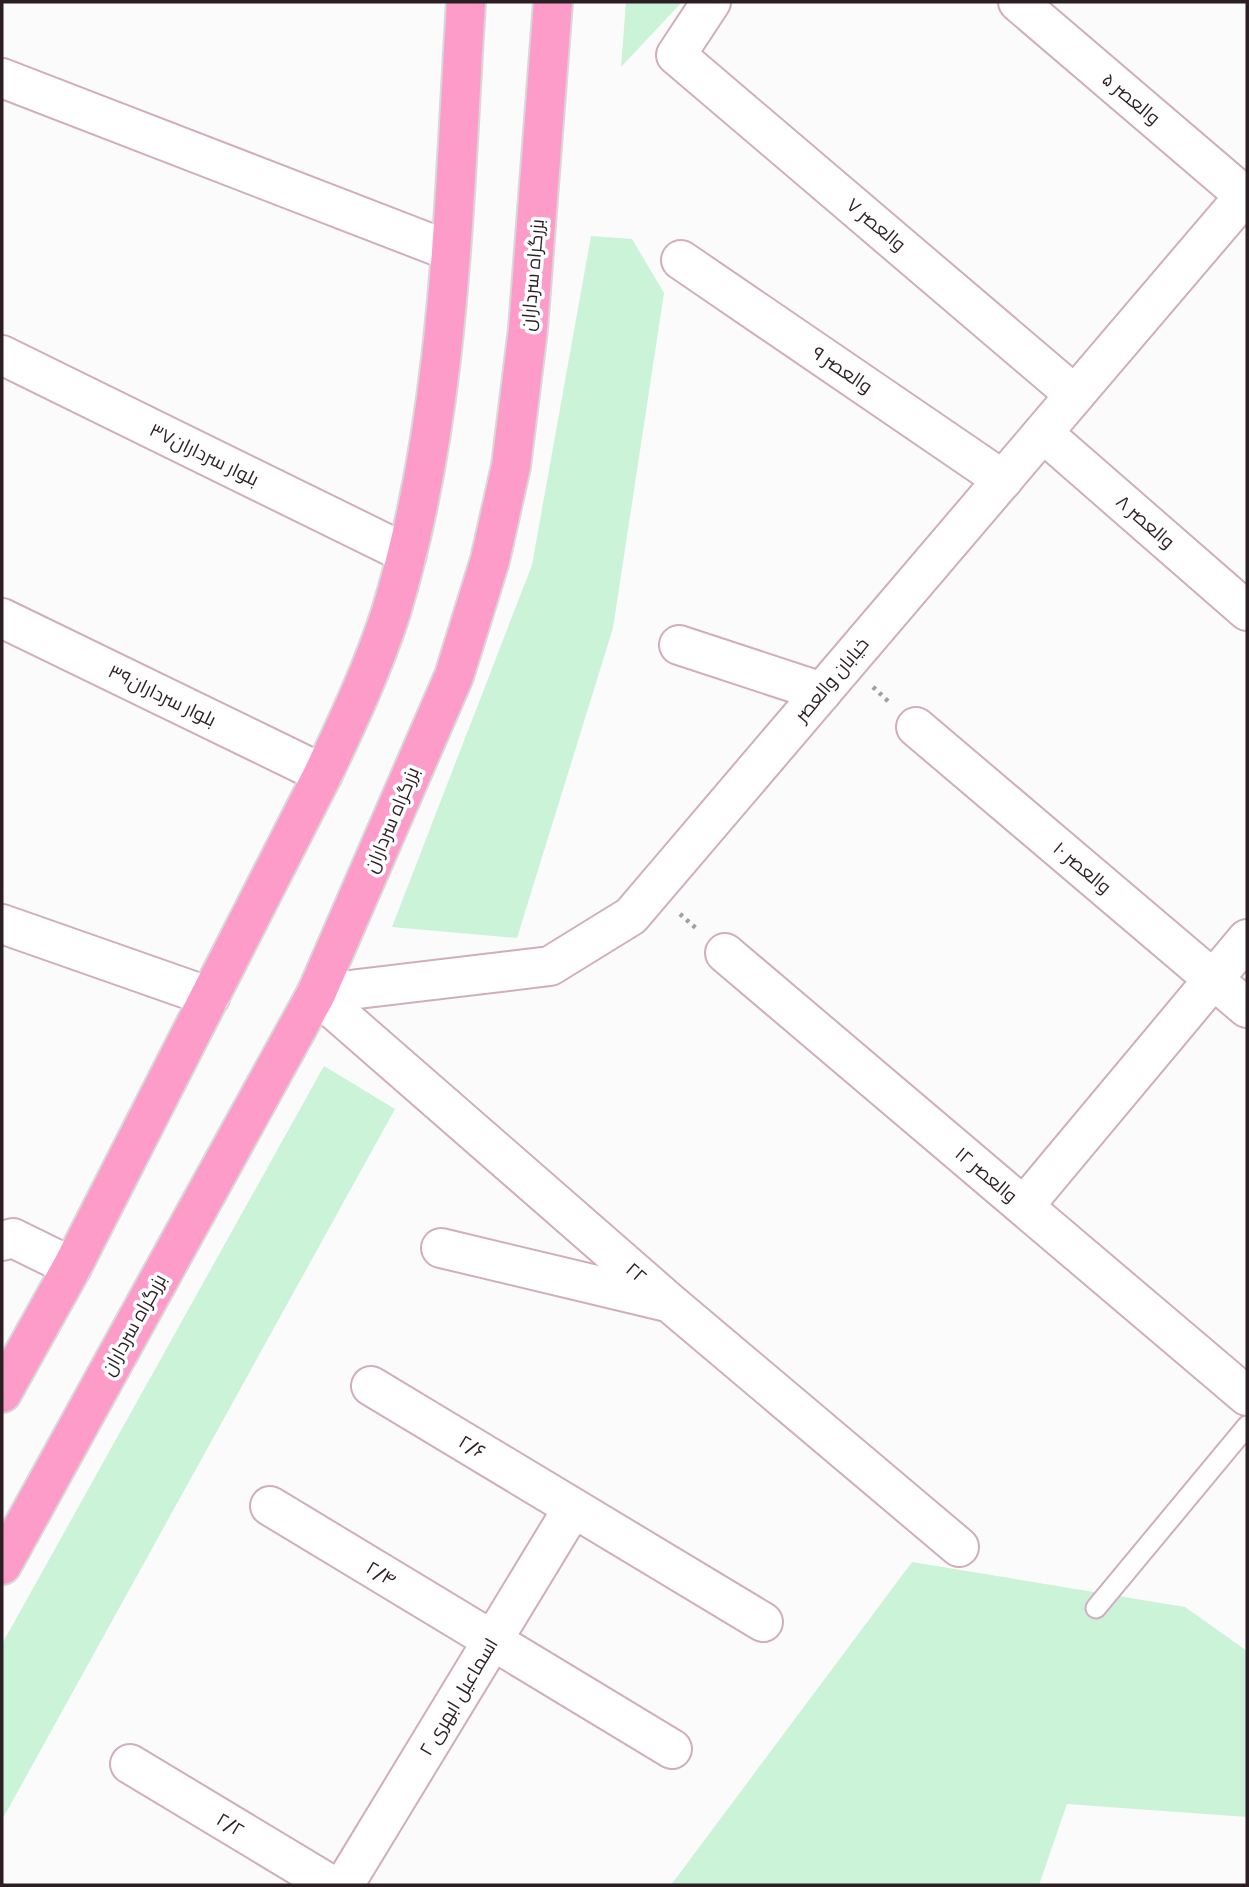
<svg xmlns="http://www.w3.org/2000/svg" width="1249" height="1887" font-family="Signika,Cairo,sans-serif">
  <style>
    .green { fill: #caf3d7 }
    .lines { fill: none; stroke-linecap: round; stroke-linejoin: round }
    .lane-casing { stroke: #d2adbc; stroke-width: 23 }
    .street-casing { stroke: #d2adbc; stroke-width: 42 }
    .highway-casing { stroke: #d9d7d8; stroke-width: 42 }
    .path { stroke: #a39ea0; stroke-width: 4.5; stroke-dasharray: 3.5 5; stroke-linecap: butt }
    .lane { stroke: #fff; stroke-width: 19 }
    .street { stroke: #fff; stroke-width: 38 }
    .highway { stroke: #fd9cc8; stroke-width: 38 }
    .labels { text-anchor: middle; dominant-baseline: central; stroke-width: 7; stroke-linejoin: round; paint-order: stroke }
    .street-label { font-size: 19px; fill: #2c1f24; stroke: #fff }
  </style>
  <rect width="100%" height="100%" fill="#fbfbfb"/>
  <g class="green">
    <polygon points="626,2 682,2 621,67"/>
    <polygon points="591,236 632,239 664,293 613,628 517,938 392,927 532,565"/>
    <polygon points="324,1066 395,1109 2,1820 2,1644"/>
    <polygon points="912,1562 1185,1607 1247,1651 1247,1817 1067,1804 1039,1885 671,1885"/>
  </g>
  <g class="lines">
    <defs>
      <polyline id="lane" points="1096,1608 1247,1426"/>
      <g id="street">
        <polyline points="711,2 676,55 1075,395"/>
        <polyline points="1018,2 1245,196"/>
        <polyline points="2,78 450,251"/>
        <polyline points="681,260 1003,480"/>
        <polyline points="2,355 407,554"/>
        <polyline points="1043,433 1247,611"/>
        <polyline points="2,618 323,774"/>
        <polyline points="679,645 822,692"/>
        <polyline points="916,727 1247,1008"/>
        <polyline points="2,924 210,997"/>
        <polyline points="725,953 1247,1396"/>
        <polyline points="316,994 550,966 631,916 1247,193"/>
        <polyline points="316,994 670,1303 959,1547"/>
        <polyline points="1024,1206 1247,939"/>
        <polyline points="2,1241 13,1238 72,1267"/>
        <polyline points="441,1248 663,1301"/>
        <polyline points="371,1386 763,1622"/>
        <polyline points="270,1506 672,1749"/>
        <polyline points="130,1764 331,1885"/>
        <polyline points="344,1885 573,1508"/>
      </g>
      <g id="highway">
        <path d="M2,1393L72,1267L323,774C348,721 373,668 391,612C451,415 453,206 466,2"/>
        <polyline points="2,1565 316,994 454,676 490,560 511,466 528,329 553,2"/>
      </g>
    </defs>
    <use href="#lane" class="lane-casing"/>
    <use href="#street" class="street-casing"/>
    <use href="#highway" class="highway-casing"/>
    <g class="path">
      <polyline points="873,687 890,703"/>
      <polyline points="680,914 697,929"/>
    </g>
    <use href="#lane" class="lane"/>
    <use href="#street" class="street"/>
    <use href="#highway" class="highway"/>
  </g>
  <g class="labels">
    <g class="street-label">
      <text transform="translate(1131 99) rotate(40)">والعصر ۵</text>
      <text transform="translate(876 225) rotate(40)">والعصر ۷</text>
      <text transform="translate(533 275) rotate(-85)">بزرگراه سرداران</text>
      <text transform="translate(842 370) rotate(34)">والعصر ۹</text>
      <text transform="translate(204 455) rotate(26)">بلوار سرداران۳۷</text>
      <text transform="translate(1145 522) rotate(41)">والعصر ۸</text>
      <text transform="translate(832 680) rotate(-50)">خیابان والعصر</text>
      <text transform="translate(162 696) rotate(26)">بلوار سرداران۳۹</text>
      <text transform="translate(392 820) rotate(-67)">بزرگراه سرداران</text>
      <text transform="translate(1082 868) rotate(40)">والعصر ۱۰</text>
      <text transform="translate(986 1175) rotate(40)">والعصر ۱۲</text>
      <text transform="translate(636 1273) rotate(41)">۲۲</text>
      <text transform="translate(134 1325) rotate(-61)">بزرگراه سرداران</text>
      <text transform="translate(472 1447) rotate(31)">۲/۶</text>
      <text transform="translate(381 1574) rotate(31)">۲/۴</text>
      <text transform="translate(459 1697) rotate(-59)">اسماعیل ابهری ۲</text>
      <text transform="translate(230 1825) rotate(31)">۲/۲</text>
    </g>
  </g>
  <rect width="1249" height="1887" fill="none" stroke="#2c1f24" stroke-width="7"/>
</svg>
